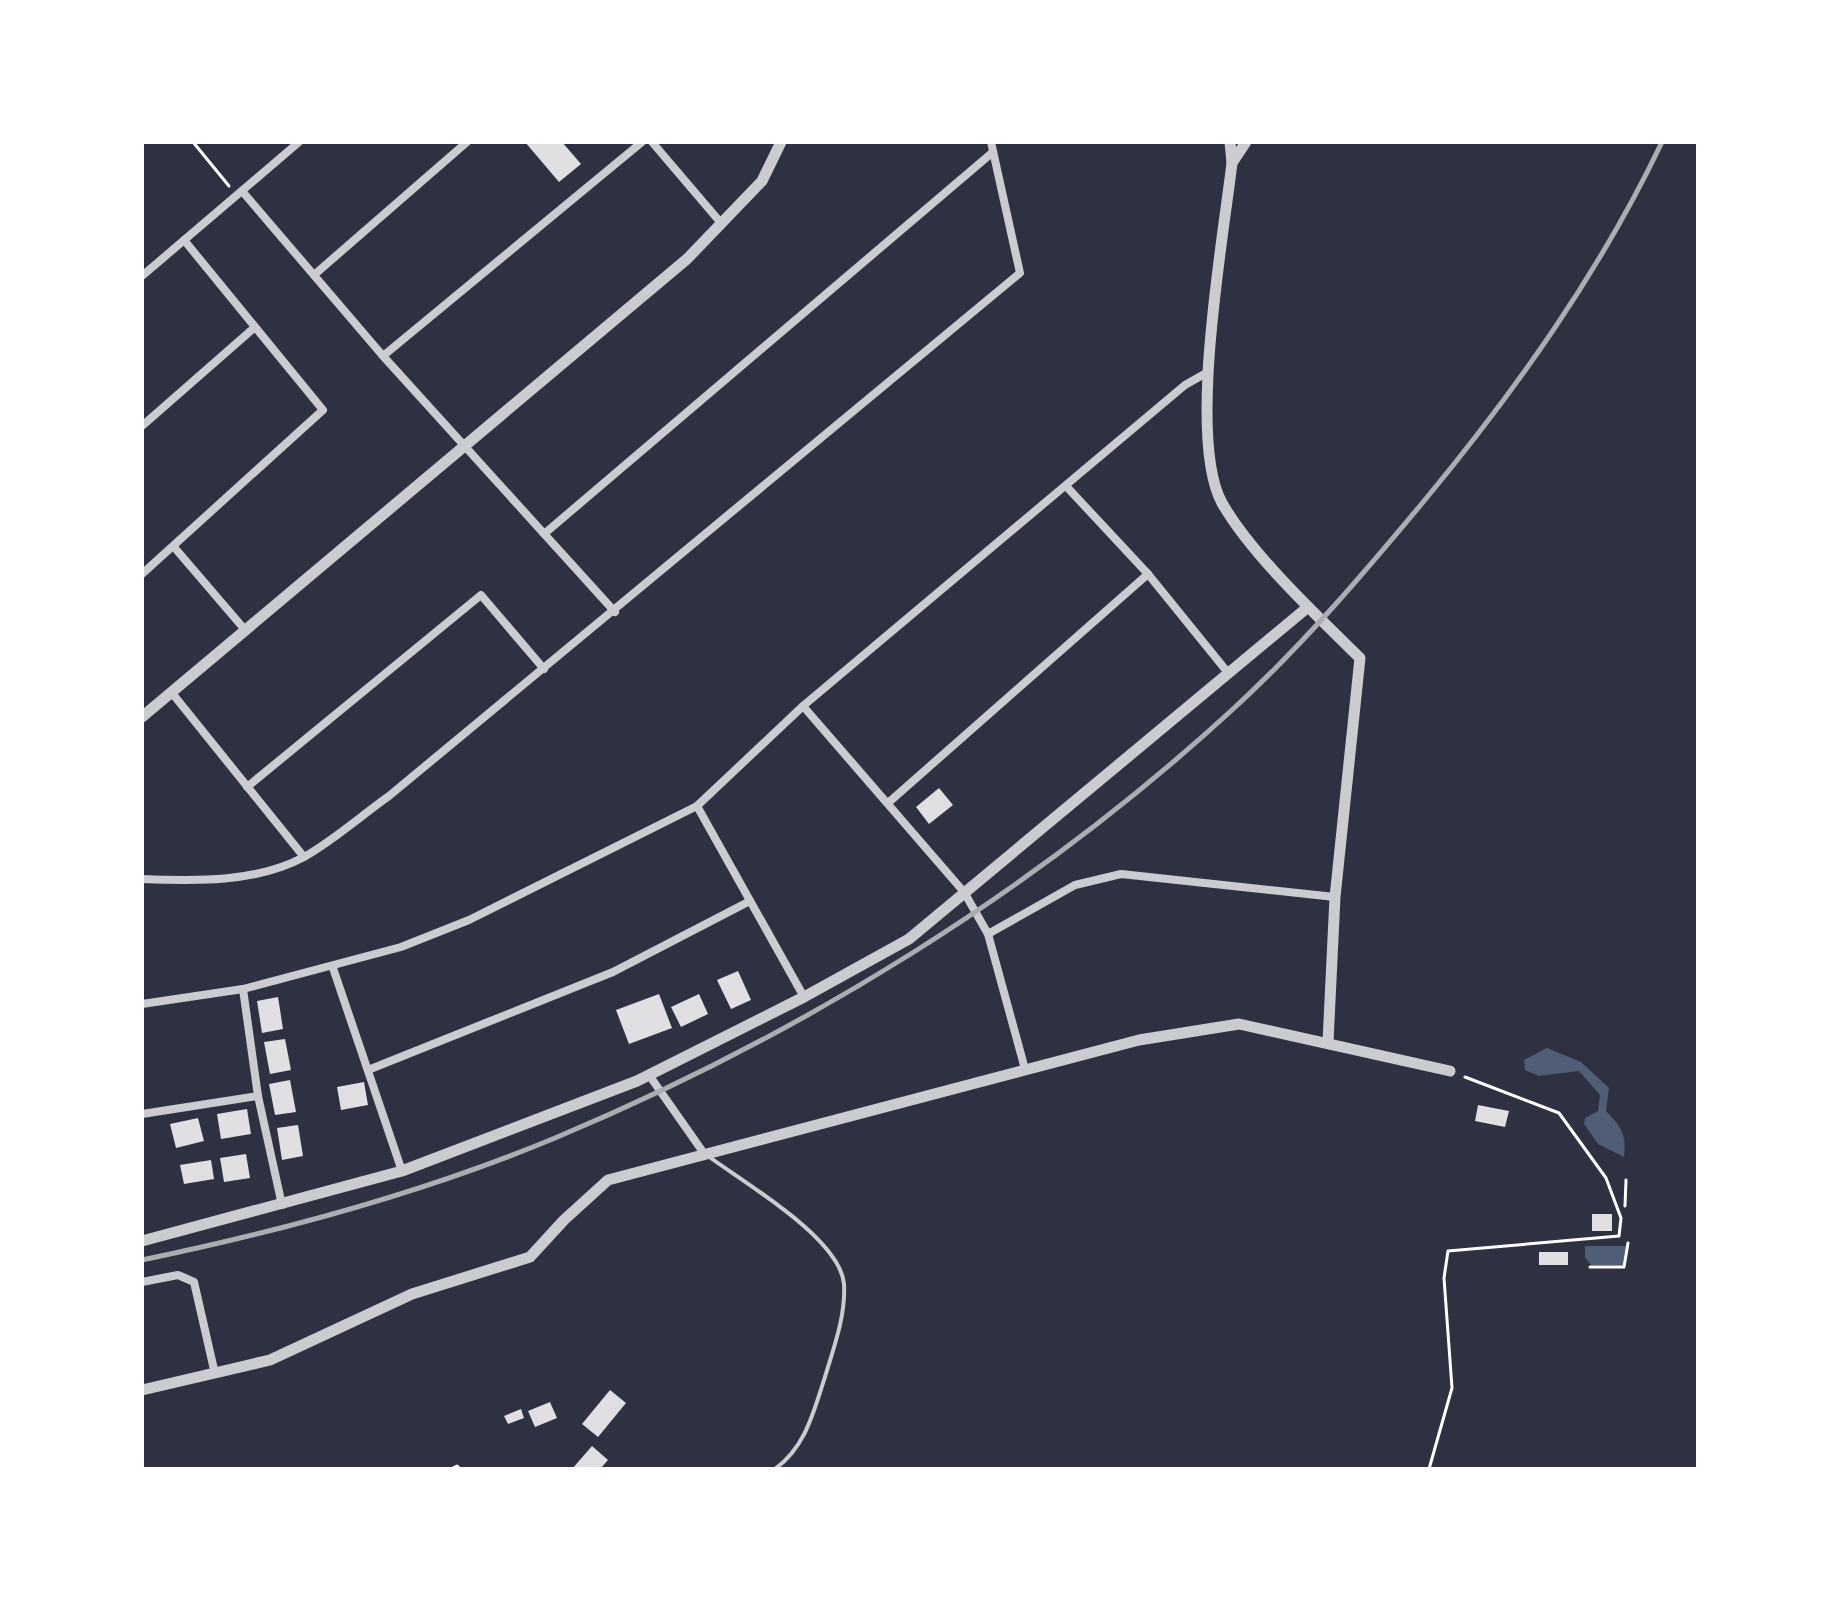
<svg xmlns="http://www.w3.org/2000/svg" width="1840" height="1611" font-family="Signika,sans-serif">
  <style>
    .water { fill: #4f5d75 }
    .building { fill: #e0e0e3 }
    .lines { fill: none; stroke-linecap: round; stroke-linejoin: round }
    .path { stroke: #fff; stroke-width: 3 }
    .service { stroke: #caccd0; stroke-width: 4 }
    .minor { stroke: #caccd0; stroke-width: 8 }
    .tertiary { stroke: #caccd0; stroke-width: 11 }
    .rail { stroke: #abadb3; stroke-width: 5 }
  </style>
  <rect width="100%" height="100%" fill="#2d3142"/>
  <g class="water">
    <path d="M1547,1048L1581,1062L1609,1088L1606,1111C1621,1126 1627,1135 1624,1157L1598,1144L1584,1124L1585,1118L1598,1111L1600,1095L1579,1071L1539,1076L1525,1070L1524,1060Z"/>
    <polygon points="1585,1246 1626,1246 1623,1265 1591,1265 1585,1257"/>
  </g>
  <g class="building">
    <polygon points="525,142 562,142 581,164 559,182"/>
    <polygon points="939,788 953,805 929,824 916,807"/>
    <polygon points="738,971 751,1000 731,1009 717,980"/>
    <polygon points="659,994 672,1028 629,1044 616,1010"/>
    <polygon points="699,994 708,1014 681,1027 671,1007"/>
    <polygon points="278,997 283,1029 262,1033 257,1001"/>
    <polygon points="285,1039 291,1070 270,1074 264,1042"/>
    <polygon points="290,1080 296,1112 275,1115 269,1084"/>
    <polygon points="364,1082 368,1105 341,1110 337,1087"/>
    <polygon points="1478,1105 1509,1111 1505,1127 1475,1121"/>
    <polygon points="247,1109 251,1134 221,1139 217,1114"/>
    <polygon points="198,1118 204,1141 176,1148 170,1124"/>
    <polygon points="298,1125 303,1156 282,1160 277,1128"/>
    <polygon points="246,1154 250,1178 224,1182 220,1158"/>
    <polygon points="211,1160 214,1179 184,1184 180,1165"/>
    <rect x="1592" y="1214" width="20" height="17"/>
    <rect x="1539" y="1252" width="29" height="13"/>
    <polygon points="610,1390 626,1403 598,1437 582,1424"/>
    <polygon points="550,1402 557,1418 535,1427 528,1411"/>
    <polygon points="521,1409 524,1418 508,1424 504,1416"/>
    <polygon points="592,1446 608,1460 600,1469 572,1469"/>
  </g>
  <g class="lines">
    <g class="path">
      <polyline points="193,142 229,186"/>
      <polyline points="1625,1206 1626,1180"/>
      <polyline points="1590,1267 1624,1267 1628,1243"/>
      <polyline points="451,1469 457,1466 460,1469"/>
      <polyline points="1429,1469 1452,1388 1444,1278 1448,1251 1619,1236 1621,1218 1606,1178 1559,1113 1465,1077"/>
    </g>
    <path class="service" d="M708,1156C743,1182 840,1238 844,1284C846,1316 833,1350 824,1380C813,1414 805,1447 775,1469"/>
    <g class="minor">
      <polyline points="652,142 721,223"/>
      <polyline points="242,191 383,356 615,612"/>
      <polyline points="314,275 467,142"/>
      <polyline points="142,276 299,142"/>
      <polyline points="383,356 642,142"/>
      <polyline points="142,426 255,327"/>
      <polyline points="1066,486 1148,574 1229,674"/>
      <polyline points="544,534 993,152"/>
      <polyline points="174,547 246,631"/>
      <polyline points="142,574 323,410 184,240"/>
      <polyline points="172,693 304,857"/>
      <polyline points="803,706 964,892 988,934 1025,1069"/>
      <polyline points="247,787 481,595 544,669"/>
      <polyline points="888,803 1148,574"/>
      <polyline points="697,806 804,997"/>
      <path d="M142,879C195,881 256,883 304,857C334,840 362,815 389,796L1020,273L991,142"/>
      <polyline points="988,934 1075,885 1121,874 1335,897"/>
      <polyline points="333,968 402,1171"/>
      <polyline points="243,989 258,1096 282,1205"/>
      <polyline points="142,1004 243,989 401,947 469,920 697,806 803,706 1185,385 1208,372"/>
      <polyline points="368,1070 613,972 750,901"/>
      <polyline points="649,1075 703,1152"/>
      <polyline points="142,1114 258,1096"/>
      <polyline points="142,1282 178,1275 194,1282 215,1374"/>
    </g>
    <g class="tertiary">
      <path d="M1230,142L1232,163C1223,240 1187,439 1222,503C1251,554 1317,616 1360,658L1335,897L1328,1042"/>
      <polyline points="1232,163 1246,142"/>
      <polyline points="142,717 687,259 762,181 781,142"/>
      <polyline points="142,1241 402,1171 637,1081 804,997 909,939 1308,607"/>
      <polyline points="142,1390 270,1360 412,1294 530,1257 564,1220 608,1180 1139,1040 1239,1024 1450,1071"/>
    </g>
    <path class="rail" d="M142,1260C282,1231 423,1193 555,1138C801,1035 1035,891 1232,710C1302,646 1364,573 1424,501C1516,390 1600,272 1662,142"/>
  </g>
  <rect width="1840" height="1611" fill="none" stroke="#ffffff" stroke-width="288"/>
</svg>
